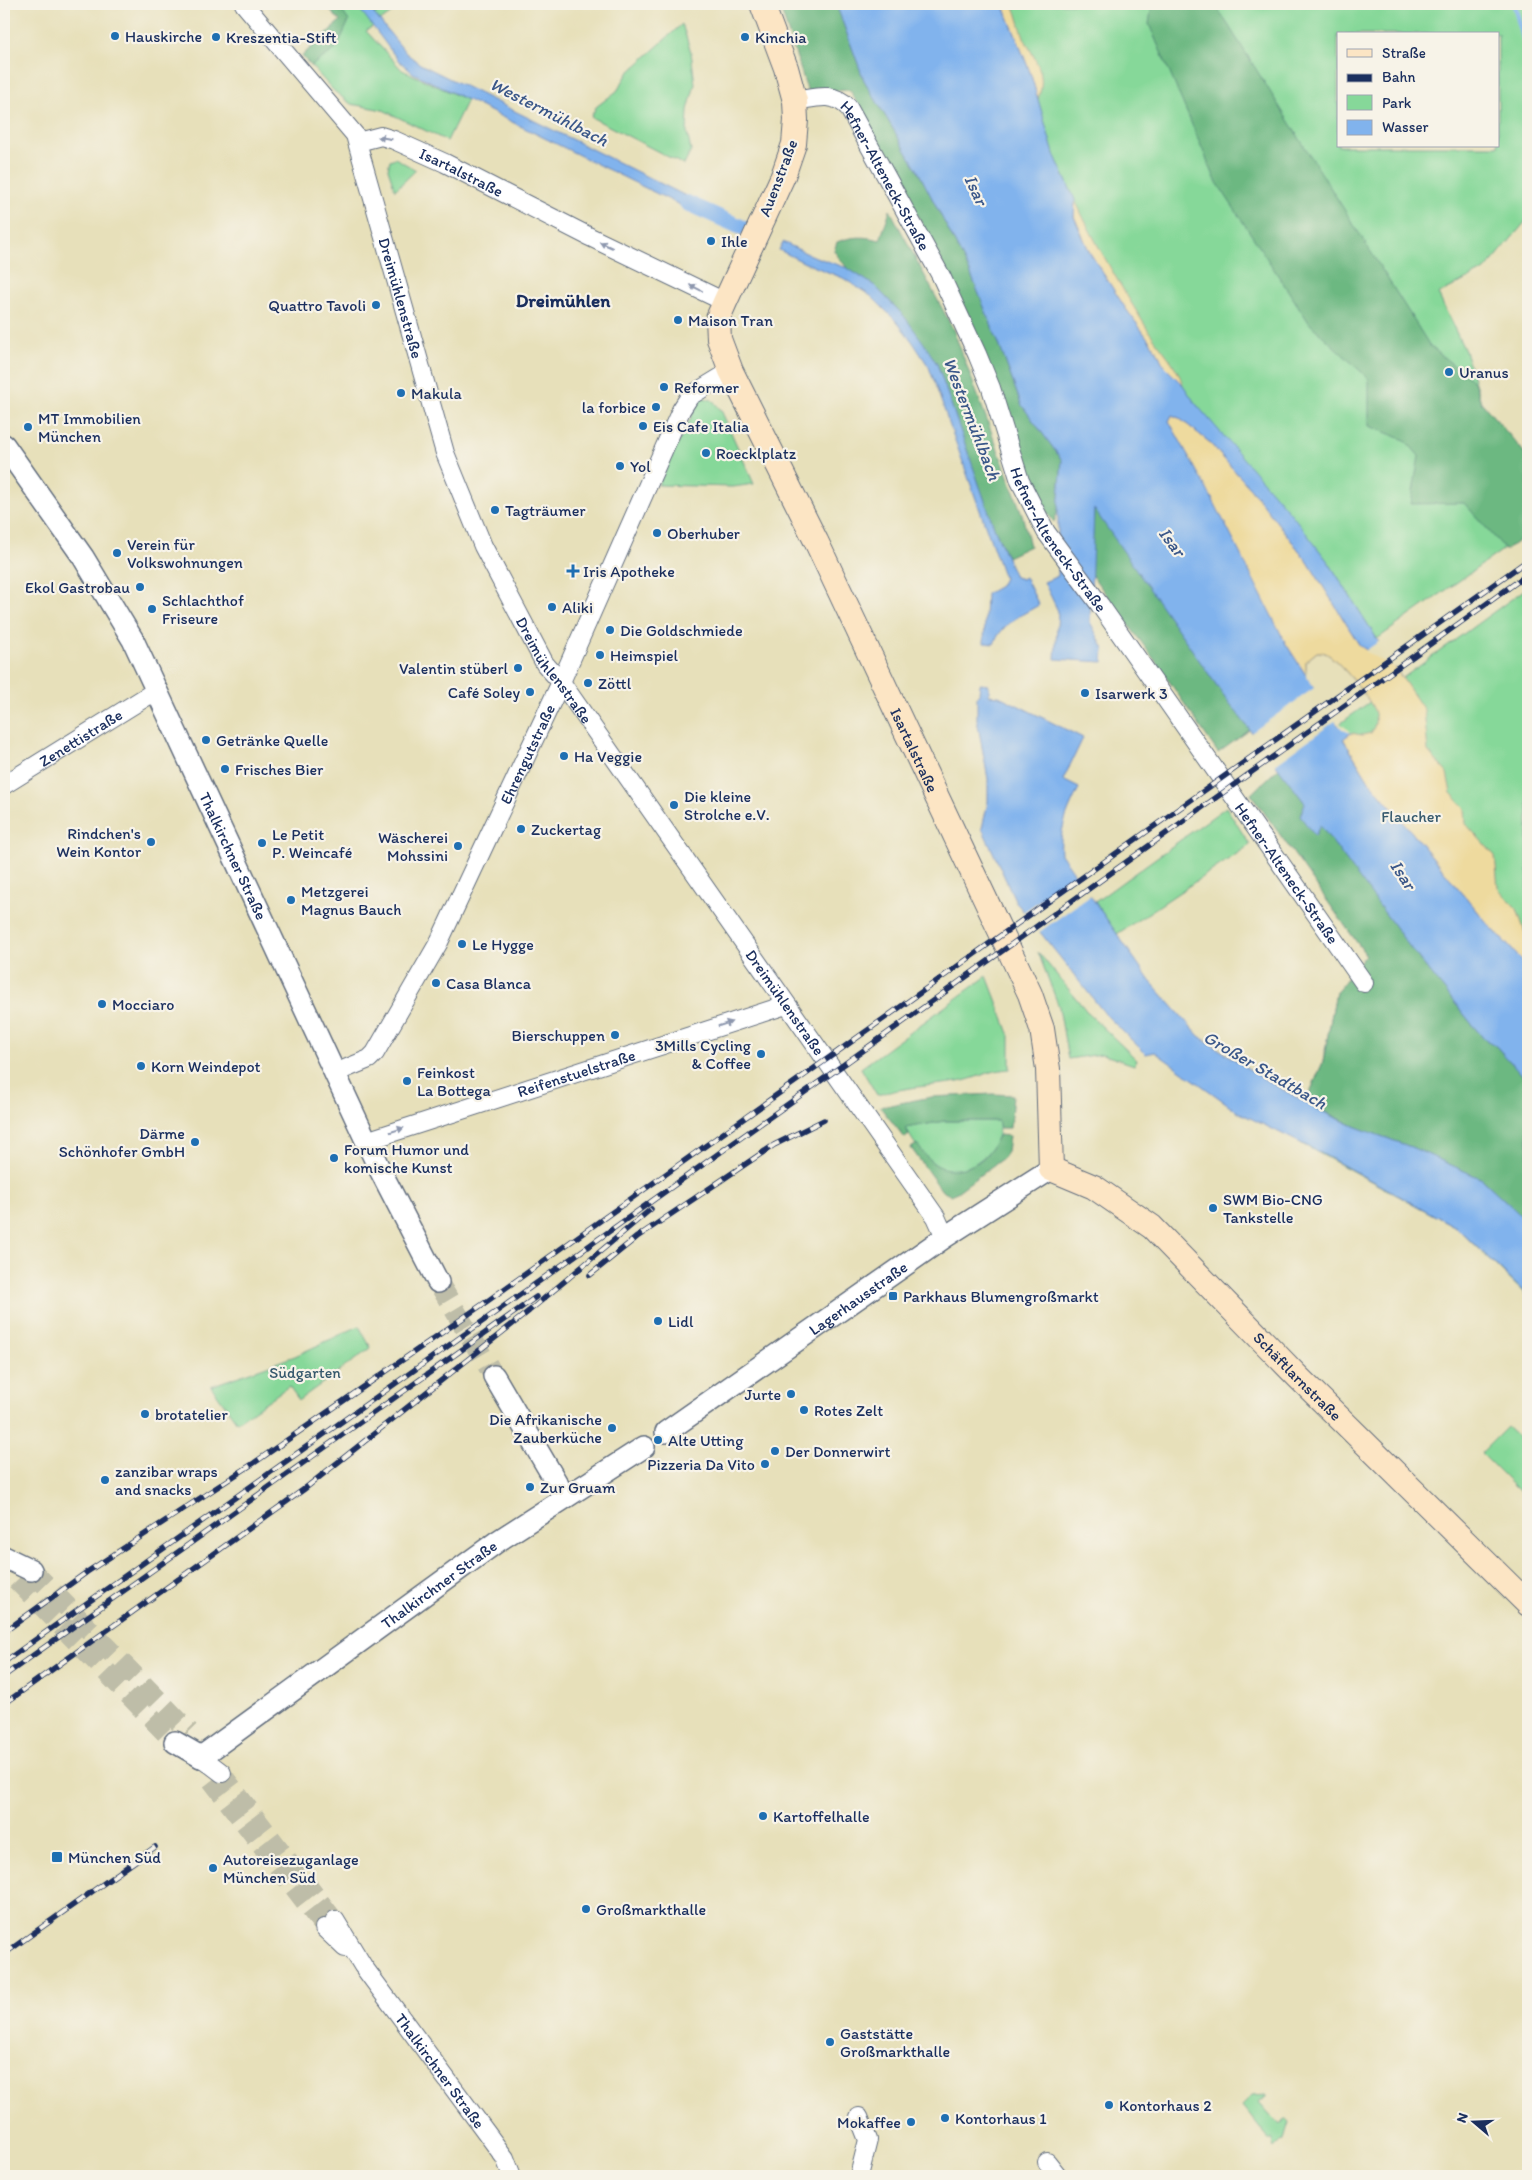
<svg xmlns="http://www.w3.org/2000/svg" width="1532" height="2180" font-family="Itim,sans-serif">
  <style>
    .green { fill: #86d899; stroke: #50847c; fill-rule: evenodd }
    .forest { fill: #6cb881; stroke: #447470 }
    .sand { fill: #eeda9e; stroke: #84847e }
    .water { fill: #81b3ed; stroke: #4e71a6 }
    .pier { fill: #e7e0ba }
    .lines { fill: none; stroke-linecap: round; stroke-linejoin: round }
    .stream { stroke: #81b3ed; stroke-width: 5 }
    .canal { stroke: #81b3ed; stroke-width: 16 }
    .minor-tunnel { stroke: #bebda8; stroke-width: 18; stroke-dasharray: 18 9; stroke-linecap: butt }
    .tertiary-tunnel { stroke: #bebda8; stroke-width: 21; stroke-dasharray: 21 11; stroke-linecap: butt }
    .minor-casing { stroke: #626d7e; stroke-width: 20 }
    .tertiary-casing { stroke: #626d7e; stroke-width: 24 }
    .secondary-casing { stroke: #626d7e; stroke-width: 26 }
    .minor { stroke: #fff; stroke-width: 18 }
    .tertiary { stroke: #fff; stroke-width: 21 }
    .secondary { stroke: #fce5c4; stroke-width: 24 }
    .rail-casing { stroke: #1b2f5e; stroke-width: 5.5 }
    .rail { stroke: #f7f3e8; stroke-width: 4; stroke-dasharray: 11; stroke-linecap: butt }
    .oneway { fill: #8d97ae }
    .poi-dot { fill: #1f6fb2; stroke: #f7f3e8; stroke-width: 2 }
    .labels { text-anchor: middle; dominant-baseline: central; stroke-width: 4.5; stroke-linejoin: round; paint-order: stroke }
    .poi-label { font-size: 16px; fill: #1b2f5e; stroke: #f7f3e8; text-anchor: start }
    .street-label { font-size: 16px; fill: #1b2f5e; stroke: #f7f3e8 }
    .park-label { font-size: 16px; fill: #36596d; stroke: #f7f3e8 }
    .water-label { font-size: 18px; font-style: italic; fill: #3a5789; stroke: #f7f3e8 }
    .quarter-label { font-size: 19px; font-weight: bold; fill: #1b2f5e; stroke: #f7f3e8 }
  </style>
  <rect width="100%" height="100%" fill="#f7f3e8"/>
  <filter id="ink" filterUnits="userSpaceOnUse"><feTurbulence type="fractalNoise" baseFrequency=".02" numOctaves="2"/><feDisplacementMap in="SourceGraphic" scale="10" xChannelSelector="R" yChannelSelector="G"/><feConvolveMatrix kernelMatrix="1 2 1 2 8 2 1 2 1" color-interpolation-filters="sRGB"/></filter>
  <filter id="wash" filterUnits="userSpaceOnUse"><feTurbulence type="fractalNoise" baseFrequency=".0096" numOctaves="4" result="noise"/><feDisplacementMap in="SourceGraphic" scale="20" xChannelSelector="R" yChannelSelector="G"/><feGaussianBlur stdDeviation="1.12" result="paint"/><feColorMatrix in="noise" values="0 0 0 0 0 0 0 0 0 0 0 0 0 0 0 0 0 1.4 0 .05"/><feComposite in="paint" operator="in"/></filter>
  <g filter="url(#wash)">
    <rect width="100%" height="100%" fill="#e7e0ba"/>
    <g class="green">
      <polygon points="324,4 397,4 400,7 366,31 402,70 467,100 447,141 383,110 351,104 334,91 302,56 340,21"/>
      <path d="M1003,4H1528V214L1526,221L1485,270L1438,294L1465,351L1481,402L1528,457V532L1377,639L1329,563L1195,403L1090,253L1075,200L1054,154L1030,72ZM1338,34H1498V146H1338Z"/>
      <polygon points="682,24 691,52 695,84 688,110 687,132 691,151 684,165 591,117 596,107 617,91 628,73"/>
      <polygon points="395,158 416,170 395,190 388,169 390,160"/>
      <polygon points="701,397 712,400 721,410 754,484 733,487 658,485"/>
      <polygon points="1528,587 1528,1297 1456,1227 1302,1144 1317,1109 1306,1102 1323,1062 1336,992 1366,955 1251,794 1279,768"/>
      <polygon points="1226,807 1250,845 1117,934 1095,902"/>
      <polygon points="1038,952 1089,1014 1137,1060 1134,1065 1102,1054 1068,1059 1059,1007"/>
      <path d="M987,976L1010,1036V1069C989,1070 976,1079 958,1082C930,1086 905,1087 877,1095L861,1068Z"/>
      <path d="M944,1121H999C1003,1148 968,1178 942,1168C927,1162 912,1142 906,1128Z"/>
      <polygon points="359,1326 371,1348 299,1400 289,1386 237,1422 211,1386 295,1356"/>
      <polygon points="1507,1427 1528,1447 1528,1486 1521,1493 1481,1453"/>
      <polygon points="1267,2095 1259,2102 1280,2126 1286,2119 1289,2122 1284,2139 1275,2148 1272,2138 1269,2140 1242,2106 1252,2096"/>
    </g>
    <g class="forest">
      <polygon points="324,4 337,4 349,21 336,49 311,66 302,56 340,21"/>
      <polygon points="366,4 378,4 382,9 373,15"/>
      <polygon points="779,4 836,4 864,80 917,169 970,272 999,344 1021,404 1062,460 1058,510 1054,522 1035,496 940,258 850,90 808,92"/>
      <polygon points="1152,4 1215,4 1430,346 1474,382 1481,402 1528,457 1528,534 1506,550 1464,503 1411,504 1419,456 1405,440 1369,426 1369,379 1310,324 1216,181 1149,24"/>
      <path d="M890,210L953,329L1022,514L1030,546L1007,557L994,527L937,364L904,316L875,286L847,268L834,251L837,242C852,236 864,236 880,240Z"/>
      <polygon points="1094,508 1222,693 1251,729 1218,753 1156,662 1091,574"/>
      <polygon points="1279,768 1305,803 1316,835 1320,824 1412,950 1484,1039 1495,1045 1528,1081 1528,1222 1482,1179 1411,1147 1356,1127 1306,1102 1323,1062 1336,992 1366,955 1251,794"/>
      <polygon points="993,1094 1013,1095 1010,1128 1000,1128 998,1121 944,1121 906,1128 909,1135 905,1138 880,1107 931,1097"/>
      <path d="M999,1135L1009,1136L1007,1152L1003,1158L957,1192L950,1195L942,1191L911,1148L917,1144C921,1150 926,1157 932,1162C947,1175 974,1169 986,1155C991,1149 995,1141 999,1135Z"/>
    </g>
    <g class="sand">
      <path d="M1003,4H1013C1018,15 1020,27 1024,37C1034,60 1048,72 1038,99L1030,72Z"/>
      <path d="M1075,200C1096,246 1122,288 1148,330C1160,348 1177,364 1183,385L1164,366L1157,351L1126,309L1090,253L1074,216Z"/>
      <path d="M1172,415L1179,418L1208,441L1251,489L1308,562L1360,646L1394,666L1424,710L1428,751L1447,773L1451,793L1465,808L1466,824L1495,856L1498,888L1517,909L1528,941V967L1489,925L1369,781L1343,738L1351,733L1362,735L1371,733C1375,726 1376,721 1375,714C1374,702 1336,657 1325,653C1322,652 1320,652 1317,652L1306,661V676L1286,644L1169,421Z"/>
    </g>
    <g class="water">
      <polygon points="356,4 366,4 406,53 420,64 708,207 704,217 413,73 398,60"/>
      <polygon points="836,4 1003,4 1030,72 1054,154 1075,200 1074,217 1090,253 1126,309 1157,351 1164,366 1183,385 1195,403 1293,516 1329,563 1394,666 1360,646 1308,562 1251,489 1208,441 1179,418 1172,415 1169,421 1214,502 1286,644 1338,725 1351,733 1343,739 1369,781 1489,925 1528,967 1528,1081 1495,1045 1484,1039 1412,950 1320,825 1315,836 1300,816 1305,803 1222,693 1094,509 1090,622 1104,649 1103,662 1055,659 1058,611 1044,582 1058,576 1058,510 1062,460 1021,404 999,344 970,272 917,169 864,80"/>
      <path d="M783,242L810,255L847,268L875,286L904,316L923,342L937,364L994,527L1015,577L1022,579L1025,577L1039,605C1020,616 1002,623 994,644L984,643L986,594L1000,586L1004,578L929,367L912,341L897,322L871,296L843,278L805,263L779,250Z"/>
      <path d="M980,684L989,685V695L999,696L1083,738L1063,780L1079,788C1068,810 1059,829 1061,854L1150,981L1199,1036L1264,1079L1317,1109L1356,1127L1411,1147L1482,1179L1528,1222V1296L1456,1227L1319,1152L1240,1113L1155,1052L1146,1054L1106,1015L1016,902L982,828L988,802V779L977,720V695L979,694Z"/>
    </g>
    <g class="pier">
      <polygon points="1381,640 1396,665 1395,668 1365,651"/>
      <polygon points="1305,670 1340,723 1353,734 1343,730 1335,721 1274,765 1251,733 1314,688 1306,676"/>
      <polygon points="1078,873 1092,894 1038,933 1022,913"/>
    </g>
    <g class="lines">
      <polyline class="stream" points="1514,4 1528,55"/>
      <polyline class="canal" points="687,203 741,227"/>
    </g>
  </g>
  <g filter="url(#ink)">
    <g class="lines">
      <g class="minor-tunnel">
        <polyline points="222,1773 335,1920"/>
        <polyline points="211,1781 324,1928"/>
      </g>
      <g class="tertiary-tunnel">
        <polyline points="438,1282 494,1376"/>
        <polyline points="31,1570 189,1732"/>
        <polyline points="17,1580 175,1742"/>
      </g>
      <defs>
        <g id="minor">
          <path id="s1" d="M244,4L355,135L445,453L483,546L545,664L561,682L936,1217L945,1237"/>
          <path id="s2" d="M795,101C816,98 832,91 848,107L941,276L977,354L991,388L1020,481L1046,532L1100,605L1364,983"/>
          <path id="s3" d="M358,142L381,136L394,140L445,163L590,237L725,302"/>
          <path id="s4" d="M4,785L157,690"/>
          <path id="s5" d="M335,1073L369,1059L375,1053L439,942L561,682L681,410L690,396L731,371"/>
          <path id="s6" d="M366,1141L786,1005"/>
          <polyline points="201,1757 222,1773"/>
          <path id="s7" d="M335,1920L363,1966L505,2158L512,2176"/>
          <polyline points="324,1928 345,1948"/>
          <polyline points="859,2117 868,2140 859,2176"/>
          <polyline points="1047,2162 1058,2176"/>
        </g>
        <g id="tertiary">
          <path id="s8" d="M4,445L83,557L133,640L378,1166L438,1282"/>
          <polyline points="494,1376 565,1497"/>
          <path id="s9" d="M666,1432L945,1237L1051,1169"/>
          <polyline points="4,1557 31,1570"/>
          <polyline points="175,1742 201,1757"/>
          <path id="s10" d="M201,1757L498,1541L644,1447"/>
        </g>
        <g id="secondary">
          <path id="s11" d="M762,4L786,68L795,101L796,120L794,144L783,176L725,302L718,318L719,339L731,371L816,541L1030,994L1042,1029L1048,1069L1051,1169L1094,1187L1152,1227L1298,1377L1528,1604"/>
        </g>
      </defs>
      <use href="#minor" class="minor-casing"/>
      <use href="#tertiary" class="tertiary-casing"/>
      <use href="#secondary" class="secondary-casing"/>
      <use href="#minor" class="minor"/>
      <use href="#tertiary" class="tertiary"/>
      <use href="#secondary" class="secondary"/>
      <defs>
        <g id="rail">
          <polyline points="590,1275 637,1237 774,1145 824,1120"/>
          <polyline points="4,1632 87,1572 254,1463 486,1302 1528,560"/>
          <polyline points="4,1662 850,1060 1528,574"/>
          <polyline points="4,1676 536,1297"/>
          <polyline points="4,1704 303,1490 529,1311 651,1209"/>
          <polyline points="4,1954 155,1847"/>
        </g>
      </defs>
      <use href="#rail" class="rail-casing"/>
      <use href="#rail" class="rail"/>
    </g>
    <defs><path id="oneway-solid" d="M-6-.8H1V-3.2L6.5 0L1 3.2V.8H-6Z" transform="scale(1.25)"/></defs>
    <g class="oneway">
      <use href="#oneway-solid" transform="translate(385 138) rotate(-171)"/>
      <use href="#oneway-solid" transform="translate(606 245) rotate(-155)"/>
      <use href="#oneway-solid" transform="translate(696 288) rotate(-154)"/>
      <use href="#oneway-solid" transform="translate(725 1024) rotate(-18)"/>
      <use href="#oneway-solid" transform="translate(397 1130) rotate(-18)"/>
    </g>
  </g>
  <g class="poi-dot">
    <circle cx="115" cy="36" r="5"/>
    <circle cx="216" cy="37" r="5"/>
    <circle cx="745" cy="37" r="5"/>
    <circle cx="711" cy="241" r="5"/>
    <circle cx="376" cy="305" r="5"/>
    <circle cx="678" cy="320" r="5"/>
    <circle cx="1449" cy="372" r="5"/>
    <circle cx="664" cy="387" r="5"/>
    <circle cx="401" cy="393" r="5"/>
    <circle cx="656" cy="407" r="5"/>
    <circle cx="643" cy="426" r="5"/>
    <circle cx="28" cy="427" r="5"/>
    <circle cx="706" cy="453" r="5"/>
    <circle cx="620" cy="466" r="5"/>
    <circle cx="495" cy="510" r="5"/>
    <circle cx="657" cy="533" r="5"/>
    <circle cx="117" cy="553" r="5"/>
    <path d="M570.5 563.5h5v5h5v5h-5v5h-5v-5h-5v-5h5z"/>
    <circle cx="140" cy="587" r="5"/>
    <circle cx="552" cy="607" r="5"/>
    <circle cx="152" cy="609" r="5"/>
    <circle cx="610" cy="630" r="5"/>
    <circle cx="600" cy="655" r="5"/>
    <circle cx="518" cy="668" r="5"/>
    <circle cx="588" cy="683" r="5"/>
    <circle cx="530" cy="692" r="5"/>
    <circle cx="1085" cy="693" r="5"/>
    <circle cx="206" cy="740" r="5"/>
    <circle cx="564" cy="756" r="5"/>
    <circle cx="225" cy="769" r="5"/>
    <circle cx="674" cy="805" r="5"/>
    <circle cx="521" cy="829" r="5"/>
    <circle cx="151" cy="842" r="5"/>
    <circle cx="262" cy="843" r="5"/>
    <circle cx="458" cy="846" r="5"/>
    <circle cx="291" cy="900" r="5"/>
    <circle cx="462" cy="944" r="5"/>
    <circle cx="436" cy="983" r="5"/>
    <circle cx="102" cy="1004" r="5"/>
    <circle cx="615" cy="1035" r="5"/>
    <circle cx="761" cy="1054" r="5"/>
    <circle cx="141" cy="1066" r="5"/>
    <circle cx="407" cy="1081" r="5"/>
    <circle cx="195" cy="1142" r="5"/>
    <circle cx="334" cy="1158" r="5"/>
    <circle cx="1213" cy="1208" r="5"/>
    <rect x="888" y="1291" width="10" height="10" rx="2.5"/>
    <circle cx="658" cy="1321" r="5"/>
    <circle cx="791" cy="1394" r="5"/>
    <circle cx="804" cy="1410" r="5"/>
    <circle cx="145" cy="1414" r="5"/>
    <circle cx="612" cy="1428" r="5"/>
    <circle cx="658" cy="1440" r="5"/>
    <circle cx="775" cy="1451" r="5"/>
    <circle cx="765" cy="1464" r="5"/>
    <circle cx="105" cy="1480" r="5"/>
    <circle cx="530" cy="1487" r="5"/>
    <circle cx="763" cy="1816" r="5"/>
    <rect x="51" y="1851" width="12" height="12" rx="2.5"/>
    <circle cx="213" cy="1868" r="5"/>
    <circle cx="586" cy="1909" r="5"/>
    <circle cx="830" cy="2042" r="5"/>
    <circle cx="1109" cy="2105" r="5"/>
    <circle cx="945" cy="2118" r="5"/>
    <circle cx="911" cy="2122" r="5"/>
  </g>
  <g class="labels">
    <g class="poi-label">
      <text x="125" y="36">Hauskirche</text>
      <text x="226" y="37">Kreszentia-Stift</text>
      <text x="755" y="37">Kinchia</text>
      <text x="721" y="241">Ihle</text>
      <text x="366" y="305" text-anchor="end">Quattro Tavoli</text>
      <text x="688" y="320">Maison Tran</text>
      <text x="1459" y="372">Uranus</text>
      <text x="674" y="387">Reformer</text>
      <text x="411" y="393">Makula</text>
      <text x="646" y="407" text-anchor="end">la forbice</text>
      <text x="38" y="418">MT Immobilien<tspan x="38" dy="18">München</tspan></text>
      <text x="653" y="426">Eis Cafe Italia</text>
      <text x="716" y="453">Roecklplatz</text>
      <text x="630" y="466">Yol</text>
      <text x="505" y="510">Tagträumer</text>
      <text x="667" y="533">Oberhuber</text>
      <text x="127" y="544">Verein für<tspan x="127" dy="18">Volkswohnungen</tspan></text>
      <text x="583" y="571">Iris Apotheke</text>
      <text x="130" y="587" text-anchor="end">Ekol Gastrobau</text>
      <text x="162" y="600">Schlachthof<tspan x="162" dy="18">Friseure</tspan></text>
      <text x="562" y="607">Aliki</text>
      <text x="620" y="630">Die Goldschmiede</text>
      <text x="610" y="655">Heimspiel</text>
      <text x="508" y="668" text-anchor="end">Valentin stüberl</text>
      <text x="598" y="683">Zöttl</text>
      <text x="520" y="692" text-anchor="end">Café Soley</text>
      <text x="1095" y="693">Isarwerk 3</text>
      <text x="216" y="740">Getränke Quelle</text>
      <text x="574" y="756">Ha Veggie</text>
      <text x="235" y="769">Frisches Bier</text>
      <text x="684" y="796">Die kleine<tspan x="684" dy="18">Strolche e.V.</tspan></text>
      <text x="531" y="829">Zuckertag</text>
      <text x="141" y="833" text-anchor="end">Rindchen's<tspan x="141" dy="18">Wein Kontor</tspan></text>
      <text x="272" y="834">Le Petit<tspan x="272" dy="18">P. Weincafé</tspan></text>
      <text x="448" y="837" text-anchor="end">Wäscherei<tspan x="448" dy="18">Mohssini</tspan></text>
      <text x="301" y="891">Metzgerei<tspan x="301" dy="18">Magnus Bauch</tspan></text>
      <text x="472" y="944">Le Hygge</text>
      <text x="446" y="983">Casa Blanca</text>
      <text x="112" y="1004">Mocciaro</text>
      <text x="605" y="1035" text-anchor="end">Bierschuppen</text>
      <text x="751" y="1045" text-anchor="end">3Mills Cycling<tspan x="751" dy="18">&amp; Coffee</tspan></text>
      <text x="151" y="1066">Korn Weindepot</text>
      <text x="417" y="1072">Feinkost<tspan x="417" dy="18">La Bottega</tspan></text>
      <text x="185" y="1133" text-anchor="end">Därme<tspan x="185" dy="18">Schönhofer GmbH</tspan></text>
      <text x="344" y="1149">Forum Humor und<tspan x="344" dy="18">komische Kunst</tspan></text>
      <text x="1223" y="1199">SWM Bio-CNG<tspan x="1223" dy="18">Tankstelle</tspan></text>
      <text x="903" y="1296">Parkhaus Blumengroßmarkt</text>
      <text x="668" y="1321">Lidl</text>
      <text x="781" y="1394" text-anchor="end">Jurte</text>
      <text x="814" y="1410">Rotes Zelt</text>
      <text x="155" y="1414">brotatelier</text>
      <text x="602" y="1419" text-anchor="end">Die Afrikanische<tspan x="602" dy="18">Zauberküche</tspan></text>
      <text x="668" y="1440">Alte Utting</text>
      <text x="785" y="1451">Der Donnerwirt</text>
      <text x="755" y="1464" text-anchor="end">Pizzeria Da Vito</text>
      <text x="115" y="1471">zanzibar wraps<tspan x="115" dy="18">and snacks</tspan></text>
      <text x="540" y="1487">Zur Gruam</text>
      <text x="773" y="1816">Kartoffelhalle</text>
      <text x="68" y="1857">München Süd</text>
      <text x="223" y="1859">Autoreisezuganlage<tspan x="223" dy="18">München Süd</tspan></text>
      <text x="596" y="1909">Großmarkthalle</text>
      <text x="840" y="2033">Gaststätte<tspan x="840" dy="18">Großmarkthalle</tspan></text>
      <text x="1119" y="2105">Kontorhaus 2</text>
      <text x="955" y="2118">Kontorhaus 1</text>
      <text x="901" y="2122" text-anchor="end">Mokaffee</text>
    </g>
    <g class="street-label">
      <text stroke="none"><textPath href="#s3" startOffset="112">Isartalstraße</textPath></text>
      <text stroke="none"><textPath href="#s2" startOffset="134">Hefner-Alteneck-Straße</textPath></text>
      <text transform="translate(778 178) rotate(-69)">Auenstraße</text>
      <text stroke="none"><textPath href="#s1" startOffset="341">Dreimühlenstraße</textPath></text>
      <text stroke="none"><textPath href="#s2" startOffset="539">Hefner-Alteneck-Straße</textPath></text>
      <text stroke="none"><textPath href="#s1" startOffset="746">Dreimühlenstraße</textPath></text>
      <text stroke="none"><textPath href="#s4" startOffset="90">Zenettistraße</textPath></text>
      <text stroke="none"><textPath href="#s11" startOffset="812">Isartalstraße</textPath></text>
      <text stroke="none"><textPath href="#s5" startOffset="381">Ehrengutstraße</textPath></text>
      <text stroke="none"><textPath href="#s8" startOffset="472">Thalkirchner Straße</textPath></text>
      <text stroke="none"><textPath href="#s2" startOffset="944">Hefner-Alteneck-Straße</textPath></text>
      <text stroke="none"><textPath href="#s1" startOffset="1151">Dreimühlenstraße</textPath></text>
      <text stroke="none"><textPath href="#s6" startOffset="221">Reifenstuelstraße</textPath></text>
      <text stroke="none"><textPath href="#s9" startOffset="234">Lagerhausstraße</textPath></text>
      <text stroke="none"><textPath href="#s11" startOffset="1585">Schäftlarnstraße</textPath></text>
      <text stroke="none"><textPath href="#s10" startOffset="294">Thalkirchner Straße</textPath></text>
      <text stroke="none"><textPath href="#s7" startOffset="184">Thalkirchner Straße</textPath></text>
    </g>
    <g class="park-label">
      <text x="1411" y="816">Flaucher</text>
      <text x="305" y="1372">Südgarten</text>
    </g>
    <g class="water-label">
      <text transform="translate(549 112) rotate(27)">Westermühlbach</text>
      <text transform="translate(976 190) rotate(65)">Isar</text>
      <text transform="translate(972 419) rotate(69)">Westermühlbach</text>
      <text transform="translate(1172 542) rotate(53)">Isar</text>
      <text transform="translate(1403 875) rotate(56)">Isar</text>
      <text transform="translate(1265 1070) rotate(30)">Großer Stadtbach</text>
    </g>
    <g class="quarter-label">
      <text x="563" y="300">Dreimühlen</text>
    </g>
  </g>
  <rect width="1532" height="2180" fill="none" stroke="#f7f3e8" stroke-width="20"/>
  <rect x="1337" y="32" width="162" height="115" fill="#f7f3e8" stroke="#9fa5b1"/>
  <rect x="1347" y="49" width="25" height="8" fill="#fce5c4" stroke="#9fa5b1"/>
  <text x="1382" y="58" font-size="15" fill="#1b2f5e">Straße</text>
  <rect x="1347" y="74" width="25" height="8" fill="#1b2f5e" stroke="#9fa5b1"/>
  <text x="1382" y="82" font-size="15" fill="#1b2f5e">Bahn</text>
  <rect x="1347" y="95" width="25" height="15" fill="#86d899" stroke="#9fa5b1"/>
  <text x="1382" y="108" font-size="15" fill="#1b2f5e">Park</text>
  <rect x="1347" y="120" width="25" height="15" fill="#81b3ed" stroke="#9fa5b1"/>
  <text x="1382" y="132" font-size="15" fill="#1b2f5e">Wasser</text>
  <g transform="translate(1474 2122) rotate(289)" stroke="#f7f3e8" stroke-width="4" paint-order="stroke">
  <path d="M0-4L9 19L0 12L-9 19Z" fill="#1b2f5e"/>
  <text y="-8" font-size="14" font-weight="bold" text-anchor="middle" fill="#1b2f5e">N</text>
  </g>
</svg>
